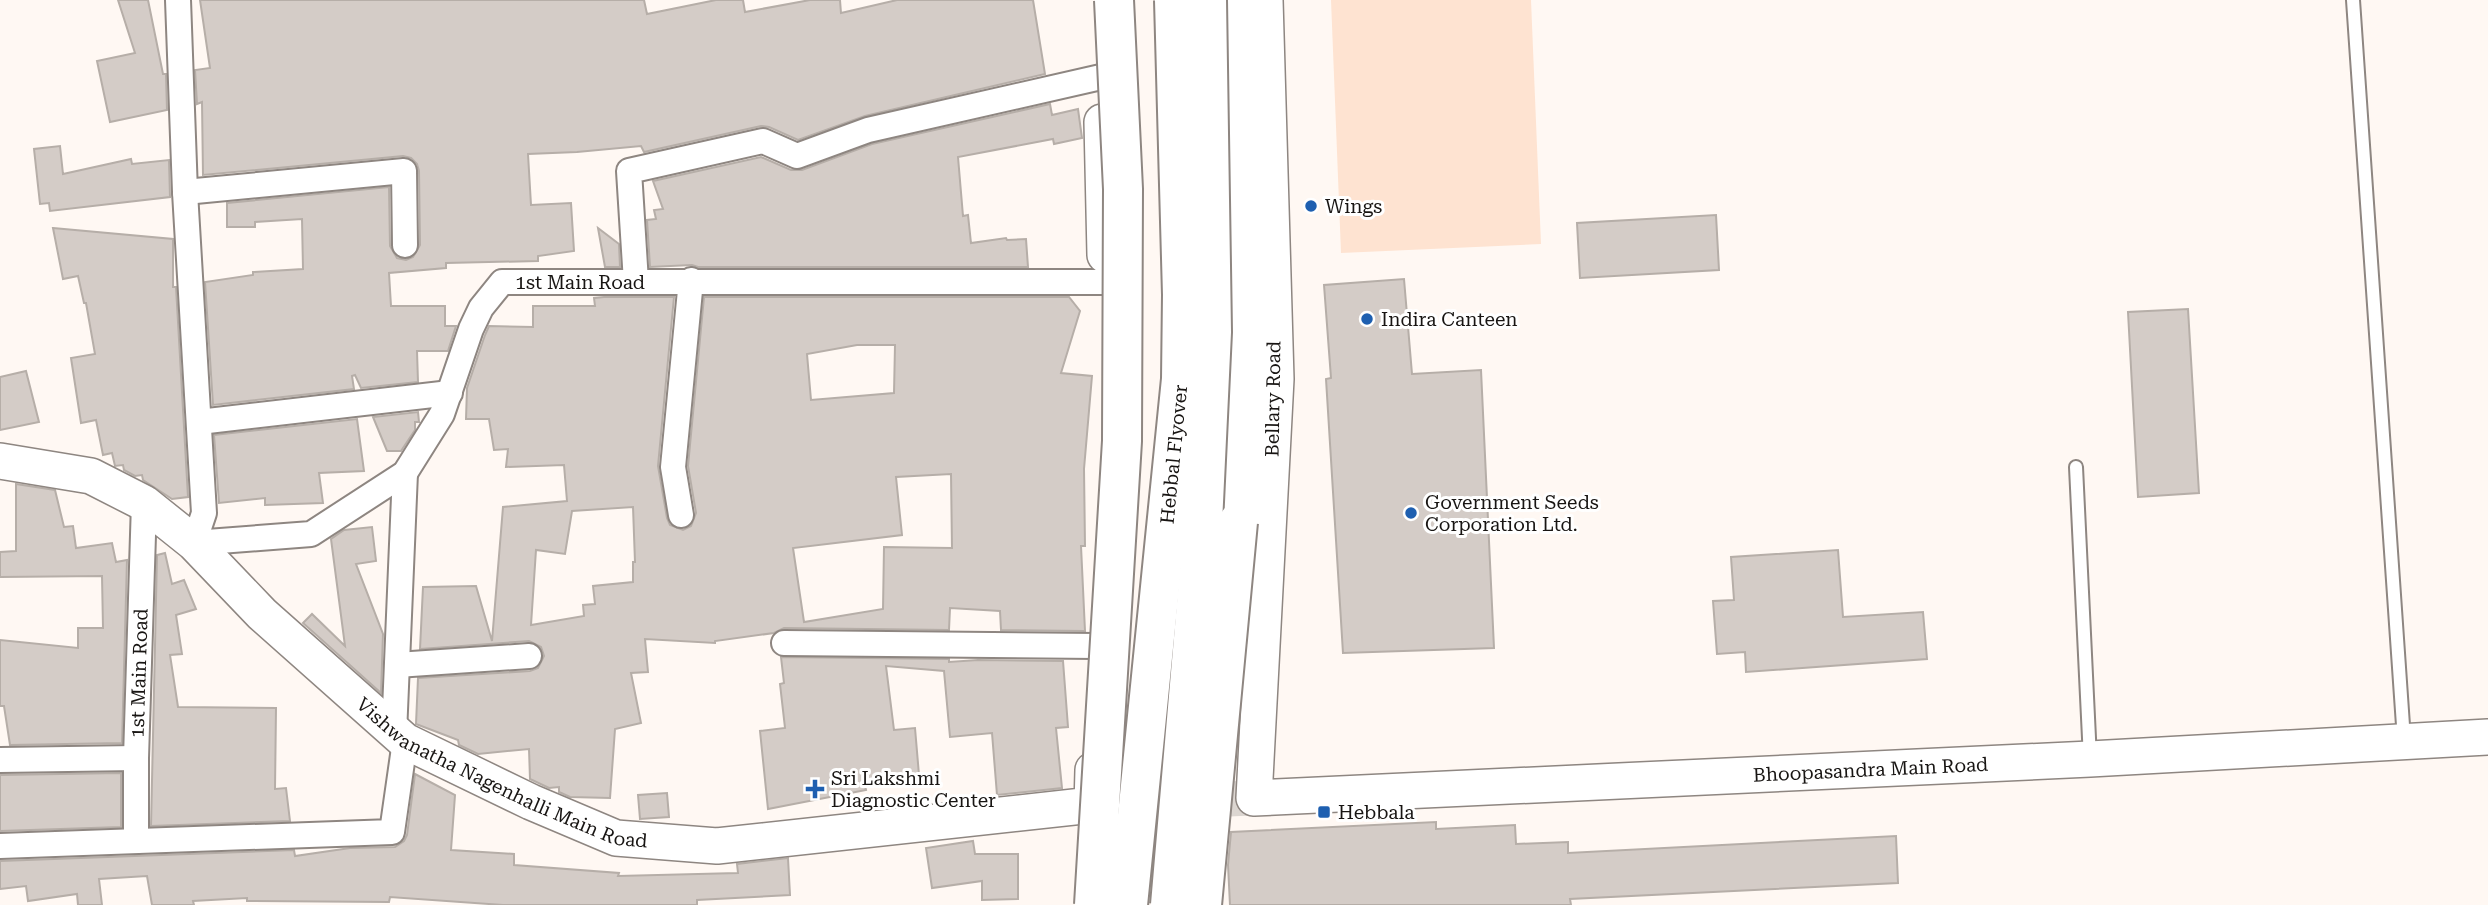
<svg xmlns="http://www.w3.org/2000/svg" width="2488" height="905" font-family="'Roboto Serif',serif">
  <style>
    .green { fill: #fee3d1 }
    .building { fill: #d4ccc7; stroke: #b6aea8; stroke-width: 2; fill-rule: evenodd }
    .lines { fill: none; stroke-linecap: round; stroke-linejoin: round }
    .secondary-tunnel { stroke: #dcd6d1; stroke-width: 35; stroke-dasharray: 35 18; stroke-linecap: butt }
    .lane-casing { stroke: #8e8681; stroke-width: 16 }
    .street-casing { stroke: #8e8681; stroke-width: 28 }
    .secondary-casing { stroke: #8e8681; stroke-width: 38 }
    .highway-casing { stroke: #8e8681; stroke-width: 42 }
    .lane { stroke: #fff; stroke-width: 12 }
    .street { stroke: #fff; stroke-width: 24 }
    .secondary { stroke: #fff; stroke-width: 35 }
    .highway { stroke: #fff; stroke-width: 38 }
    .highway-bridge-casing { stroke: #8e8681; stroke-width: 42; stroke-linecap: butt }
    .highway-bridge { stroke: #fff; stroke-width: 38 }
    .poi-dot { fill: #1e5fb0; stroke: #fff; stroke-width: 2.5 }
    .labels { text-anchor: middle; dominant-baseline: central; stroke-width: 6; stroke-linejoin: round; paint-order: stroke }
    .poi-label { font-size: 19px; fill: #181513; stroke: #fff; text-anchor: start }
    .street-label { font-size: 19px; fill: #181513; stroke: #fff }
  </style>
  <rect width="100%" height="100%" fill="#fff8f3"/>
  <polygon class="green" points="1331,0 1531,0 1541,244 1341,253"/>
  <g class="building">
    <polygon points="118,0 148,0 163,74 166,74 167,110 110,122 97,61 135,53"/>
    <polygon points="200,0 644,0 647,14 716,0 743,0 745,12 810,0 840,0 841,13 897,0 1033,0 1045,74 865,116 798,140 769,127 761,126 644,152 641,146 577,152 528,154 531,205 571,203 574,251 538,256 538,261 446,263 446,268 389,273 391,306 445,306 445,326 456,326 448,351 417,351 418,382 361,388 355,375 352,376 354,389 213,405 205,282 253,275 253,272 303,269 302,219 255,222 255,227 227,227 227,203 389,187 390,246 397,258 406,260 413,257 420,245 419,171 417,164 411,158 403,156 203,175 202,102 197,104 195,70 210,68"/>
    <polygon points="1050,104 1052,115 1078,109 1082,138 1054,144 1053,139 958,157 963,216 968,215 971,243 1006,238 1007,240 1026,239 1028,267 698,267 692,265 650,267 647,220 656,219 654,210 663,209 653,181 761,157 791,170 802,170 872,144"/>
    <polygon points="60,146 63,174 131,159 132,164 169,160 170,197 50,211 49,203 40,204 34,149"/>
    <polygon points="1716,215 1719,270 1580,278 1577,223"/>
    <polygon points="53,228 173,239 173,287 176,287 188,497 172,499 143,480 142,475 135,476 124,470 123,465 115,466 112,453 103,455 96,420 81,423 71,358 95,354 86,303 84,303 78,276 63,279"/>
    <polygon points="598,228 619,244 620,267 605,267"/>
    <polygon points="1404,279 1412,374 1481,370 1494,648 1343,653 1326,379 1331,378 1324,285"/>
    <path d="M604,297H674L658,466L667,518L670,525L683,530L691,526L696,513L688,466L704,297H1069L1080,311L1061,373L1092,376L1084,469L1085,546H1081L1085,631L1001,630L1000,611L950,608L949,630L784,628L774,633L715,641V643L645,639L648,672L631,673L641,723L615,729L610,798L570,797L559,792V787L549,788L530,779L529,749L478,754L459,745L458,740L416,724L418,678L530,671L538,668L544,656L541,647L529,641L420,649L423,587L476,586L492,641L503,507L567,501L564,465L506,467L508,449L494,450L489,419H466L467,388L485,335L489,326L533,327V306H595L594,298ZM857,345H895L894,393L811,400L807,354ZM951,474L952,548L884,547L883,609L804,622L793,548L902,535L896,477ZM633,507L635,562H633V582L593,586L595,604L583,605L584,616L531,625L536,550L565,554L572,511Z"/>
    <polygon points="2188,309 2199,493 2138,497 2128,312"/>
    <polygon points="26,371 39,422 0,430 0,377"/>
    <polygon points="418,412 419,422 415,422 415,430 401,451 387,451 373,417"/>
    <polygon points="357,419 364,471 319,473 323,503 265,505 265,498 219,503 214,435"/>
    <polygon points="16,484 55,490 64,527 73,526 76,548 112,543 116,562 127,560 122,743 10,745 4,706 0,706 0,640 78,648 78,628 103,628 102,576 0,577 0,552 16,551"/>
    <polygon points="372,527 376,561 356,564 383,634 381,693 303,623 312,614 345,646 331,539 344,530"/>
    <polygon points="1838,550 1843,617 1923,612 1927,659 1746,672 1745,652 1717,654 1713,601 1734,600 1731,557"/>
    <polygon points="165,553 172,584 184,580 196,609 176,615 182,654 170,655 178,707 276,708 275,789 286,788 290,821 151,826 157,555"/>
    <polygon points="781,657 949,659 949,662 978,660 1063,661 1068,727 1056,728 1062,788 997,795 992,733 950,737 944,671 886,666 894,730 915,728 919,775 864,781 866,790 768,809 760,731 785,728 780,684 784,683"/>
    <polygon points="121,773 121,827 0,831 0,775"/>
    <polygon points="415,774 455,795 451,850 514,854 514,865 619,873 618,876 738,873 737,864 788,858 790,895 697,900 697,905 503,905 390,897 389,902 247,901 247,898 193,901 194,905 152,905 147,876 99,879 102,905 78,905 77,894 28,901 26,886 0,889 0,861 294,850 295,856 350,848 395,847 404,841 407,835"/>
    <polygon points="667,793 669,817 640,819 638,795"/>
    <polygon points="1436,822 1436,829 1515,825 1516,844 1568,842 1568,853 1896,836 1898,883 1570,899 1571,905 1230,905 1228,865 1231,832"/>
    <polygon points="973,841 975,854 1018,854 1018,899 982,900 982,881 932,888 926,848"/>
  </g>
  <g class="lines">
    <polyline class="secondary-tunnel" points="1111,804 1254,798"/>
    <defs>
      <g id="lane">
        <polyline points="2353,0 2404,740"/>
        <polyline points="2076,467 2090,759"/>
      </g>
      <g id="street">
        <path id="s1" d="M178,0L185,192L204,513L194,543L311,534L405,473L442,414L471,329L481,308L502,282H1105"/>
        <polyline points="185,192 404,171 405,245"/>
        <polyline points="636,282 629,171 763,141 797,156 868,130 1101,77"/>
        <polyline points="199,422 450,393"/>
        <polyline points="681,515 673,467 691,280"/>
        <polyline points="784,643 1097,646"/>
        <polyline points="397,665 529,656"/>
        <polyline points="394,734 405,473"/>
        <polyline points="0,760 136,758"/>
        <path id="s2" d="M136,841V758L144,503"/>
        <polyline points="0,846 392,832 405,741"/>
      </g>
      <g id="secondary">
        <path id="s3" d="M1265,0L1276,379L1254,798L2090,759L2488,737"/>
        <polyline points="1102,122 1105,255"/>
        <path id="s4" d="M0,461L91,476L144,503L194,543L262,614L405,741L531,802L616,838L717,846L1092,805L1093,770"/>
      </g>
      <polyline id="highway" points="1238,522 1248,386 1242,0"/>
    </defs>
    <use href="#lane" class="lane-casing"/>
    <use href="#street" class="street-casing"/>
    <use href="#secondary" class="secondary-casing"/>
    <use href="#highway" class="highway-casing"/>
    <use href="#lane" class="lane"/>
    <use href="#street" class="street"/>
    <use href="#secondary" class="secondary"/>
    <use href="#highway" class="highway"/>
    <defs>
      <g id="highway-bridge">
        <polyline points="1094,905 1122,441 1123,189 1114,0"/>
        <path id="s5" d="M1128,905L1181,379L1182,295L1174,0"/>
        <polyline points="1170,905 1203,523 1212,332 1207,0"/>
        <polyline points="1202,905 1238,522"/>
      </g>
    </defs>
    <use href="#highway-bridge" class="highway-bridge-casing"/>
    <use href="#highway-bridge" class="highway-bridge"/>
  </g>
  <g class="poi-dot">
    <circle cx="1311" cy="206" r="7"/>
    <circle cx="1367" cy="319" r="7"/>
    <circle cx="1411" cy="513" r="7"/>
    <path d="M811.5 778.5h7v7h7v7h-7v7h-7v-7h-7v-7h7z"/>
    <rect x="1317" y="805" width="14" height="14" rx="3.5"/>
  </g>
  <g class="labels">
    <g class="poi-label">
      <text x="1325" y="206">Wings</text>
      <text x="1381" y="319">Indira Canteen</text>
      <text x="1425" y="502">Government Seeds<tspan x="1425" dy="22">Corporation Ltd.</tspan></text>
      <text x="831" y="778">Sri Lakshmi<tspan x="831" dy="22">Diagnostic Center</tspan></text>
      <text x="1338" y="812">Hebbala</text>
    </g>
    <g class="street-label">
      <text stroke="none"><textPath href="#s1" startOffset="1069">1st Main Road</textPath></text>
      <text transform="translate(1273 399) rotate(-89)">Bellary Road</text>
      <text stroke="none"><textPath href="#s5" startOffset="453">Hebbal Flyover</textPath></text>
      <text stroke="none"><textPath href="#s2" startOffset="168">1st Main Road</textPath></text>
      <text stroke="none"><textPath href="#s4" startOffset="607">Vishwanatha Nagenhalli Main Road</textPath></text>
      <text stroke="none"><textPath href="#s3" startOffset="1416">Bhoopasandra Main Road</textPath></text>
    </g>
  </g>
</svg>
